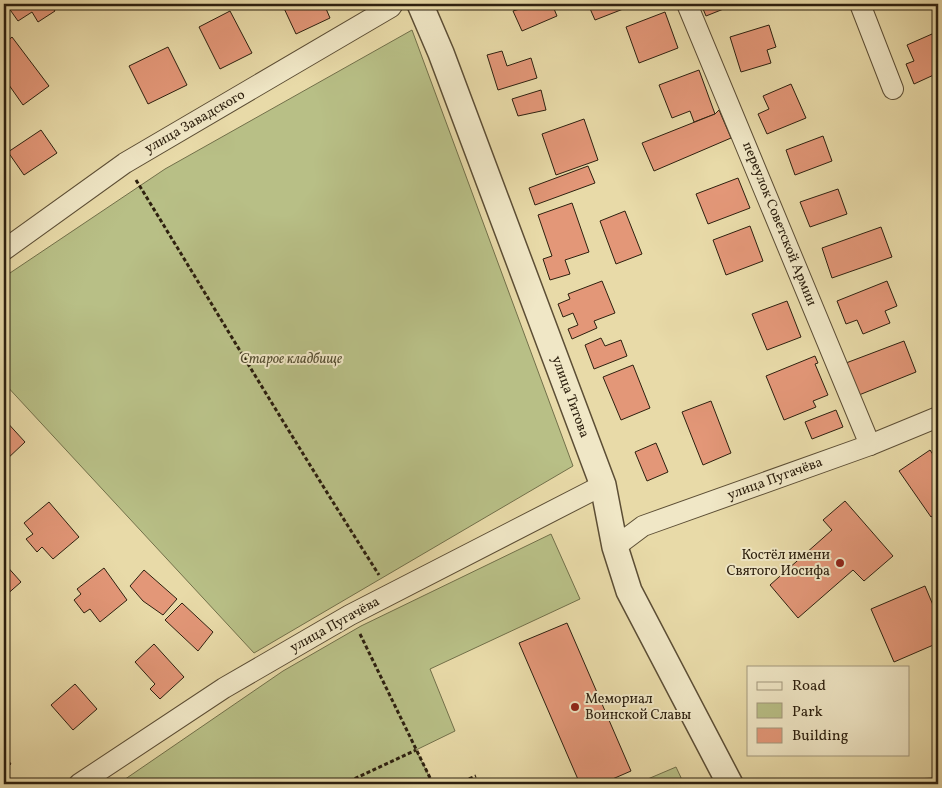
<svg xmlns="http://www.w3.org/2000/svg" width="942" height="788" font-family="Vollkorn,serif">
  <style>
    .green { fill: #b8bf86; stroke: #72704a }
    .building { fill: #e39778; stroke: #2d200f }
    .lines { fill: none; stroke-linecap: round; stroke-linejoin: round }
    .minor-casing { stroke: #5c4e35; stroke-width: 22 }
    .tertiary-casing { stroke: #5c4e35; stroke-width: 28 }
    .path { stroke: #2d200f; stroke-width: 3; stroke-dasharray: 4 2.5; stroke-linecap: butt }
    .minor { stroke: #f0e7c6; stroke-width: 20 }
    .tertiary { stroke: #f0e7c6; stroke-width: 25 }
    .poi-dot { fill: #8f2418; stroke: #f0e7c6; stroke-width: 2 }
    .labels { text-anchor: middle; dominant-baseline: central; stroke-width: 4; stroke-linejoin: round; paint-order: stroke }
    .street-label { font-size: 14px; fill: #2d200f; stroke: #f0e7c6 }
    .park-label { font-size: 14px; font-style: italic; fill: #575033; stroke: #f0e7c6 }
    .poi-label { font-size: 14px; fill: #2d200f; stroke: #f0e7c6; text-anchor: end }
  </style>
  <rect width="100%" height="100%" fill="#e8daa8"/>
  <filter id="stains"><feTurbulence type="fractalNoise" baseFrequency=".004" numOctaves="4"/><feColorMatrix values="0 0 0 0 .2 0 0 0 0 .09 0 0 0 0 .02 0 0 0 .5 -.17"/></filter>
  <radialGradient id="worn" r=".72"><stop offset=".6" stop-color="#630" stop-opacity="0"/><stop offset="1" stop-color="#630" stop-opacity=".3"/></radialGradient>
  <g class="green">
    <polygon points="412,30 573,466 254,653 4,383 4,277 165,169"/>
    <polygon points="551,534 580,599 430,669 455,731 416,750 433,784 118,784 283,671 361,626"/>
    <polygon points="676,767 684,784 636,784"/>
  </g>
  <g class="building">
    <polygon points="6,4 51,4 55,11 38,22 32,12 18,21"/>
    <polygon points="282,4 324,4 330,18 296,34"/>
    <polygon points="521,4 552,4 557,16 522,31 513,11 523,8"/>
    <polygon points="588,4 636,4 595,20"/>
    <polygon points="701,4 736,4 706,16"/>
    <polygon points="230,11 252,53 220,69 199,27"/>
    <polygon points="665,12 678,48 639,63 626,27"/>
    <polygon points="769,25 776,47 767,50 771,63 741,72 730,37"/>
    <polygon points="932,34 938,49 938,73 914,84 906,64 914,61 907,45"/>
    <polygon points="12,37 49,86 23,105 4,78 4,44"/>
    <polygon points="168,47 187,85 148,104 129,66"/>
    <polygon points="502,51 507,66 531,58 537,78 498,90 487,55"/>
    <polygon points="699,70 715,114 694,122 690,111 672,118 659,85"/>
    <polygon points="791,84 806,118 767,134 758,114 769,109 763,96"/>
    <polygon points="541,90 546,110 518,116 512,99"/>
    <polygon points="719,110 731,138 654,171 642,143 715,114"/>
    <polygon points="584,119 598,160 556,175 542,134"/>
    <polygon points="41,130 57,153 24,175 8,152"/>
    <polygon points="823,136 832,161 795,175 786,150"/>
    <polygon points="588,166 595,183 535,205 529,188"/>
    <polygon points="738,178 750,208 708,224 696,194"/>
    <polygon points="838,189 847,214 810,227 800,202"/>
    <polygon points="572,203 589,252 565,260 570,274 550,280 543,259 552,256 538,215"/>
    <polygon points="625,211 642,254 616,264 600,221"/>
    <polygon points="750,226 763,261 726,275 713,240"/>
    <polygon points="881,227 892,257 832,278 822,248"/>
    <polygon points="602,281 615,313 594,321 597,328 572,339 568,329 578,325 573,313 563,317 558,304 570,299 568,294"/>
    <polygon points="887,281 897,306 885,311 890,323 863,334 857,320 846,324 837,301"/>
    <polygon points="787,301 801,337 767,350 752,314"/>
    <polygon points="601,338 605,346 621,340 627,356 594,369 585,345"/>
    <polygon points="904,341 916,372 859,395 846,363"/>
    <polygon points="815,356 818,363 815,364 828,395 813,401 816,407 784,420 766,376"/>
    <polygon points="633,365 650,408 621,420 603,377"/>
    <polygon points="711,401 731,453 703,465 682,412"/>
    <polygon points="836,410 843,427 812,439 805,422"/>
    <polygon points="4,419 25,442 5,461 4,459"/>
    <polygon points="656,443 668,472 647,481 635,452"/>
    <polygon points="930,450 938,462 938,512 931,517 899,471"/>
    <polygon points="845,501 893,556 864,581 853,570 798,618 770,585 832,530 823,520"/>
    <polygon points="49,502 79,537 53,559 42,547 37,552 26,539 33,534 24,523"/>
    <polygon points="4,563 21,582 4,597"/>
    <polygon points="104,568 127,600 100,622 90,609 84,613 74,600 81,594 77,589"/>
    <polygon points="144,570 177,599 163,615 143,601 130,586"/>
    <polygon points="925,586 938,617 938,643 894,662 871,609"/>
    <polygon points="182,603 213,632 198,651 165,620"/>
    <polygon points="567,623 631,771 601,784 580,784 519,643"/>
    <polygon points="154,644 184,677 160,699 150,689 155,684 135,662"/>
    <polygon points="75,684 97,709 73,730 51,705"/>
    <polygon points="4,754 11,764 4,769"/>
    <polygon points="938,778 938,784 882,784 882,780"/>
  </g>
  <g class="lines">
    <defs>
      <g id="minor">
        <polyline points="687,4 870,445"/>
        <polyline points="860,4 893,89"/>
        <polyline points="4,250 125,163 391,7 393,4"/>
        <polyline points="615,547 643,526 870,445 938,417"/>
        <polyline points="79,784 224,688 350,615 603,485"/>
      </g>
      <polyline id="tertiary" points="420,4 441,53 603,485 615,547 629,591 730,784"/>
    </defs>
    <use href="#minor" class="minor-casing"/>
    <use href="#tertiary" class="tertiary-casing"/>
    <g class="path">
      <path d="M136,180C217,312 296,445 379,575"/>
      <polyline points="360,634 433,784"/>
      <polyline points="343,784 416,750"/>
      <polyline points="457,784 476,776"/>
    </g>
    <use href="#minor" class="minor"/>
    <use href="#tertiary" class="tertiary"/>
  </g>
  <g class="poi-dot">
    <circle cx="840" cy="563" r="5"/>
    <circle cx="575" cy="707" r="5"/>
  </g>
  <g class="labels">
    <g class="street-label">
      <text transform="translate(195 122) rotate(-30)">улица Завадского</text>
      <text transform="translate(779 224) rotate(68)">переулок Советской Армии</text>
      <text transform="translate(570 397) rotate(70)">улица Титова</text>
      <text transform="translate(775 479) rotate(-20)">улица Пугачёва</text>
      <text transform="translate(335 625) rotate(-29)">улица Пугачёва</text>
    </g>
    <g class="park-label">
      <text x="291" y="359">Старое кладбище</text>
    </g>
    <g class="poi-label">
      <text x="830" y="555">Костёл имени<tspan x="830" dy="16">Святого Иосифа</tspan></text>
      <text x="585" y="699" text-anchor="start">Мемориал<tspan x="585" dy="16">Воинской Славы</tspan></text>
    </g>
  </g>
  <rect width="942" height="788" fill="none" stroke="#e8daa8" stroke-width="20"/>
  <rect x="5" y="5" width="932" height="778" fill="none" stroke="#2d200f" stroke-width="2.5"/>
  <rect x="10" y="10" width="922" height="768" fill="none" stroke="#2d200f"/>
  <rect x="747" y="666" width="162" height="90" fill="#f0e7c6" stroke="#a2977d"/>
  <rect x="757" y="682" width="25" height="8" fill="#f0e7c6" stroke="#a2977d"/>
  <text x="792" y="690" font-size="15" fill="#2d200f">Road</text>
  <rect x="757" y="703" width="25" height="15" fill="#b8bf86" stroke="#a2977d"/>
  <text x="792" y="716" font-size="15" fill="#2d200f">Park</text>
  <rect x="757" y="728" width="25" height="15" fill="#e39778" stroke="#a2977d"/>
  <text x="792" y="740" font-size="15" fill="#2d200f">Building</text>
  <rect width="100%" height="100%" filter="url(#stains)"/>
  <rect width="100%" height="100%" fill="url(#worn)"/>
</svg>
